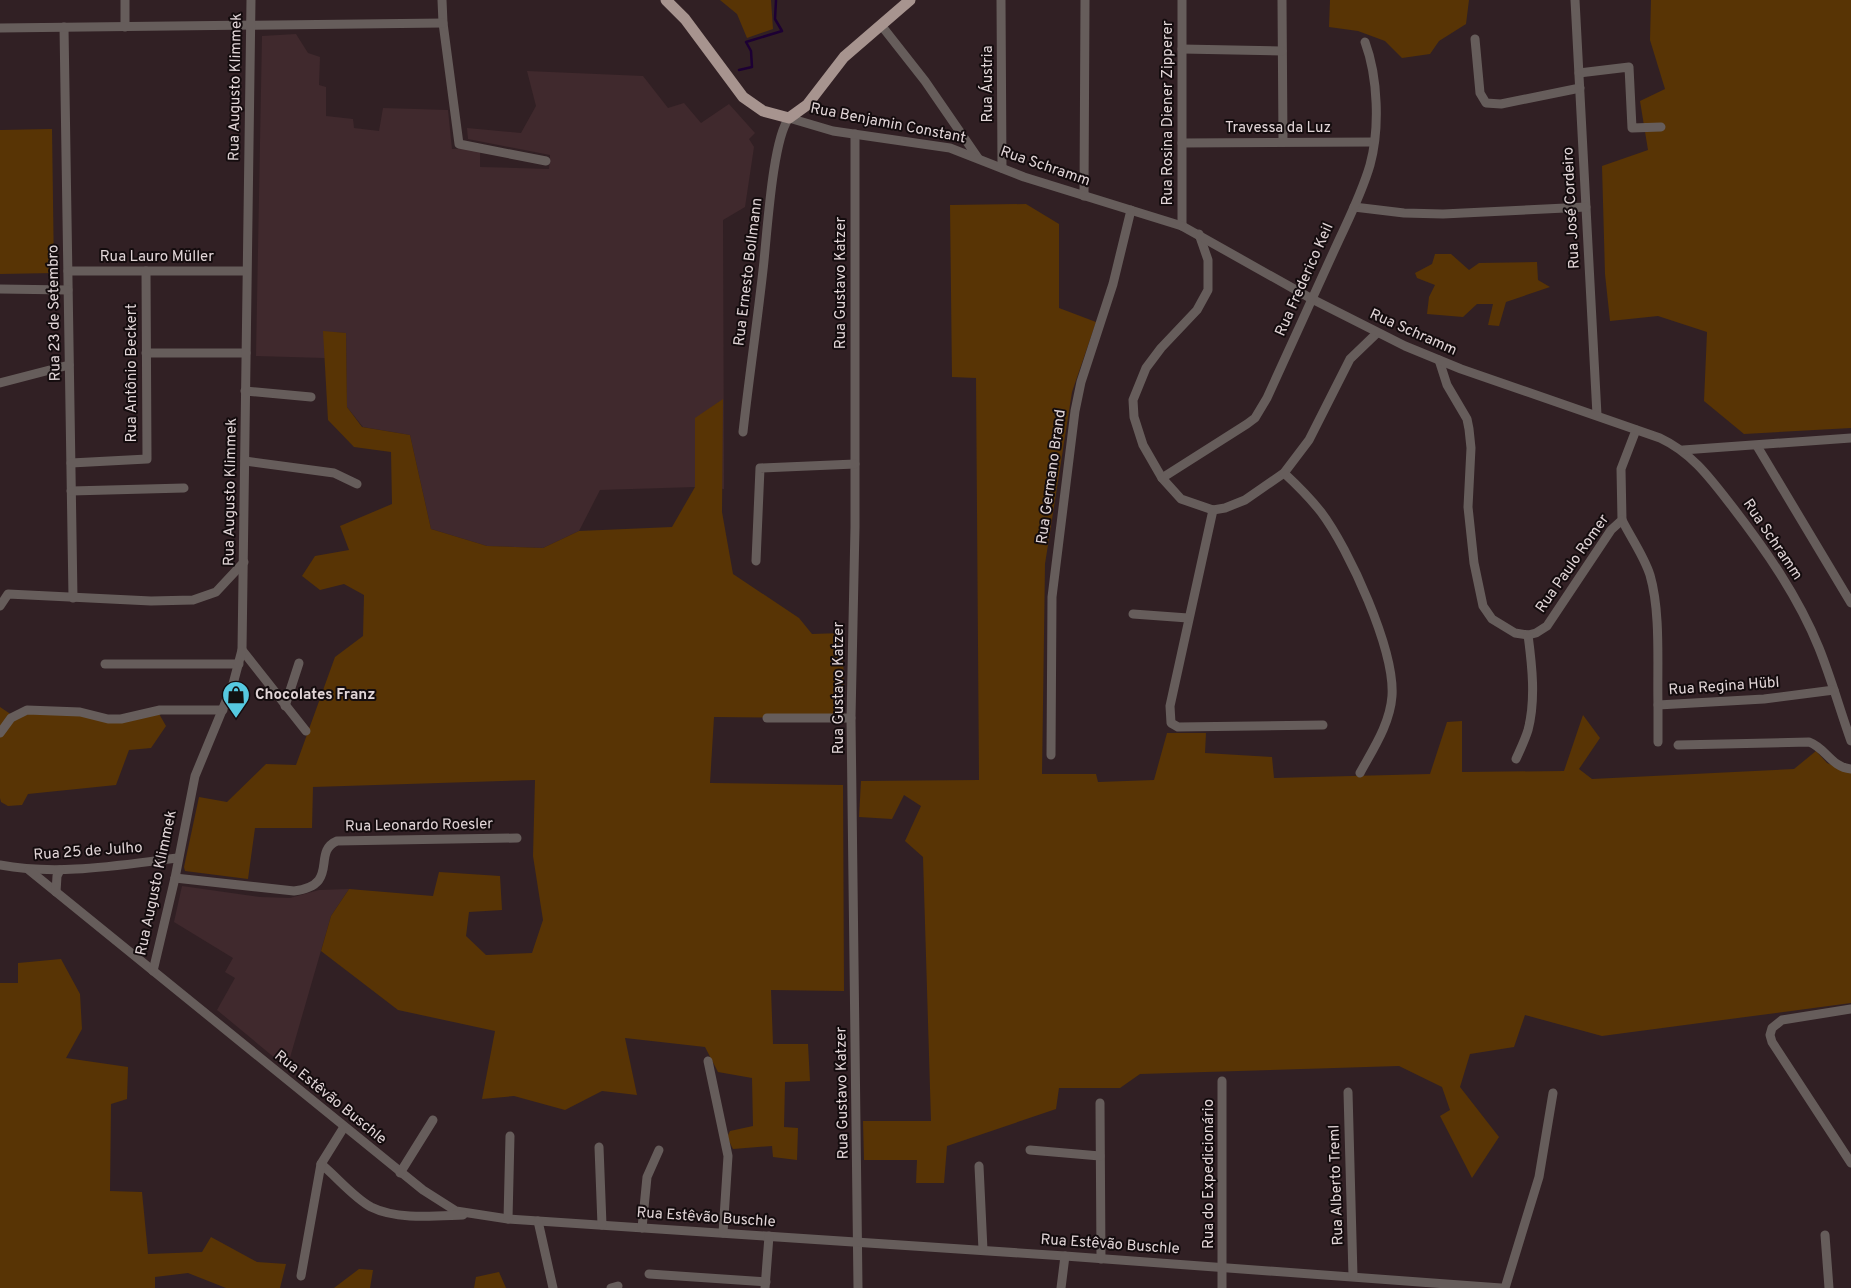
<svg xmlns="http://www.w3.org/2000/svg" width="1851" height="1288" font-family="Overpass,sans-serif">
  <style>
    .built { fill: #40292d }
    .green { fill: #583405 }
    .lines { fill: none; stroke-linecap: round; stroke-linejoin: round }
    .stream { stroke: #1d0034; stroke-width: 2.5 }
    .minor { stroke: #665d5b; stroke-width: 9 }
    .major { stroke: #a7948f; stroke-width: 11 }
    .labels { text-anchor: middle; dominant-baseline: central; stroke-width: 4; stroke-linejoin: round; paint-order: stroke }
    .street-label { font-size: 15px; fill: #e1d5d7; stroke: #140c0e }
    .poi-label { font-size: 15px; font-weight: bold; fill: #e1d5d7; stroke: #140c0e; text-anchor: start }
  </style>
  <rect width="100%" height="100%" fill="#312024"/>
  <g class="built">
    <polygon points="296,34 308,53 320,57 319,85 326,87 326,116 353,119 354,128 379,131 383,108 448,110 452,149 480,148 480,167 549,169 550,155 468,139 467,128 521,133 536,106 527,71 643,76 668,108 684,103 701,123 729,104 755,133 749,139 754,147 745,207 723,220 724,489 695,487 600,490 579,531 543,548 487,546 431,529 410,435 363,427 347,407 346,333 324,332 325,358 256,356 262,36"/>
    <polygon points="182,886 260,897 290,898 319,890 349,889 331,916 287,1068 217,1010 235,978 225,972 233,958 174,922"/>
  </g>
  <g class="green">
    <polygon points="720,0 771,0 773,29 747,38 737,14"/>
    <polygon points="1330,0 1469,0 1466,24 1439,41 1430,54 1402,58 1385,41 1358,31 1329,27"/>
    <polygon points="1651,0 1851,0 1851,428 1744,434 1704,401 1707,332 1658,316 1610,321 1605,274 1602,166 1648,150 1640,101 1665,89 1650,40"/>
    <polygon points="52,129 54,273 0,274 0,130"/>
    <polygon points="1026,204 1059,224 1059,308 1096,322 1072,392 1045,564 1042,774 1096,774 1098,782 1154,780 1167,733 1206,733 1205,753 1272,757 1274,778 1430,774 1447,722 1462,721 1462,772 1564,771 1583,715 1600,738 1579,769 1592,779 1794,769 1816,751 1827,763 1851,773 1851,1003 1602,1036 1525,1015 1514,1047 1470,1054 1460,1087 1499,1137 1472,1178 1440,1116 1450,1110 1442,1087 1399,1066 1140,1074 1120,1088 1059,1088 1056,1109 947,1146 944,1183 916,1183 917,1160 864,1160 863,1121 931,1121 923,857 905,841 921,806 904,795 892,819 859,817 861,781 979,780 976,378 952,377 950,205"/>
    <polygon points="1435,254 1451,254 1469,270 1479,263 1537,262 1538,280 1550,287 1506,302 1499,326 1488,325 1493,304 1477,304 1463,317 1427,314 1429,297 1435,285 1417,278 1415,273 1432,264"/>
    <polygon points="323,331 346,333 347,407 362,427 410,435 431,529 487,546 543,548 579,531 672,527 695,487 695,418 723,399 722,512 733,574 799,618 812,634 843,633 844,718 714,717 710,783 843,785 844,991 771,990 773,1044 808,1044 810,1081 785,1082 784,1127 798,1128 797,1160 773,1157 772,1146 733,1149 727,1137 730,1131 753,1126 752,1078 718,1072 705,1047 625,1038 637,1095 602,1091 565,1110 514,1096 482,1099 495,1031 398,1010 321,951 331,916 349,889 433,896 439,872 500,876 502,910 469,912 466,936 486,955 532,953 543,920 533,856 535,780 313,787 312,828 255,828 248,879 185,871 184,867 199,797 227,802 266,764 296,765 335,657 363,636 364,595 344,584 320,590 302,576 315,556 349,550 340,526 392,504 391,452 354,447 328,420"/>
    <polygon points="0,707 15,717 21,714 80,714 108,721 158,712 166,726 151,748 129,750 116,785 28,794 22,805 8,806 1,802 0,798"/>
    <polygon points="61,959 80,994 82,1029 66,1058 128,1067 127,1099 111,1104 110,1191 142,1192 148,1254 202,1252 211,1237 257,1262 286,1264 280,1288 226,1288 188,1273 155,1277 155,1288 0,1288 0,983 18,983 18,963"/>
    <polygon points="359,1269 373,1270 370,1288 334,1288"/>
    <polygon points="499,1272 506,1288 474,1288 476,1277"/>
  </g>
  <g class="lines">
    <polyline class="stream" points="739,70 752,67 751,51 746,42 782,31 775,19 776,0"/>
    <g class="minor">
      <polyline points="125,0 125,27"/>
      <polyline points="442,0 443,23 459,144 546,161"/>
      <polyline points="1001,0 1002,168"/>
      <polyline points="1282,0 1283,142"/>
      <polyline points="1575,0 1597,415"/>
      <polyline points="881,25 925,81 978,158"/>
      <polyline points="64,27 73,598"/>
      <polyline points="0,28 443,23"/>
      <polyline points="1475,39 1480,93 1486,103 1501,104 1580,88"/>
      <polyline points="1182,49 1282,51"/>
      <polyline points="1579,73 1629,67 1632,128 1661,127"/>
      <polyline points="855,134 855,527 851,718 858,1288"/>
      <polyline points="1182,143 1374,142"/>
      <polyline points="1084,196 1085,0"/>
      <polyline points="1354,207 1404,213 1443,214 1586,207"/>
      <polyline points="1182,226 1182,0"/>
      <polyline points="1199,234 1208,260 1208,290 1197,310 1161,348 1146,368 1133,400 1134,417 1143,445 1162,478 1181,499 1213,510 1225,508 1245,500 1284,473 1309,440 1350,359 1377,333"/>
      <polyline points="68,271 246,271"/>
      <polyline points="0,289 68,290"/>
      <polyline points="146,353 246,353"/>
      <polyline points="1439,360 1447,385 1467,419 1469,429 1471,448 1468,507 1474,563 1483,606 1492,619 1515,633 1528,635 1536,633 1547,626 1611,530 1622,520 1621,469 1636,430"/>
      <polyline points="0,383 69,365"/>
      <polyline points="245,391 311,397"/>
      <path d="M743,432C749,378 757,324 763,270C767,237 772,140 789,118L833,131L950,148L1024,177L1182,226L1312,299L1405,346L1461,369L1660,438C1692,453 1710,478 1731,505C1765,549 1798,596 1819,648C1831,678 1840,710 1851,741"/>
      <polyline points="1757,446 1851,603"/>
      <polyline points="1683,450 1851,438"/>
      <polyline points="245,461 334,473 357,484"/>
      <polyline points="71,463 147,459 146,271"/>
      <path d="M1284,473C1297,485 1310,498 1321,512C1349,549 1395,650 1392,696C1390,724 1373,749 1360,773"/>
      <path d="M1162,478L1247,424L1255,418L1267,398C1289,350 1311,301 1333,253C1346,224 1361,196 1370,165C1380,129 1378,77 1365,42"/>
      <polyline points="71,491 184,488"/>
      <polyline points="1213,510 1170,706 1171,723 1178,727 1323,725"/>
      <path d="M1622,520C1631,538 1644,556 1650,575C1661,613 1657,665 1658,705L1764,699L1834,690"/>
      <polyline points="756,561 760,468 855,464"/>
      <polyline points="0,606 8,594 151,601 193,600 216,592 244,562"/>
      <polyline points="1133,614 1188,618"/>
      <polyline points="242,650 306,731"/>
      <polyline points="105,664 239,664"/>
      <polyline points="285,706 299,663"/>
      <polyline points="767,718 851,718"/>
      <polyline points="0,733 11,718 27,710 80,712 108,719 121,719 160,710 223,710"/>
      <polyline points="1658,742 1658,705"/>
      <path d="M1678,745L1809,742C1826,748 1831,767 1851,769"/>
      <polyline points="1051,755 1052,597 1075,411 1081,382 1113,284 1131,210"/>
      <path d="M1516,759C1520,750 1525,740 1528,730C1536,700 1532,665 1528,635"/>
      <path d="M0,865C59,876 119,865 178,858"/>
      <polyline points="29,870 423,1190 456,1211 508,1219 1065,1256 1501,1288"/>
      <path d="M175,878L294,891C341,885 311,852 337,841L517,838"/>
      <polyline points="56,892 57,876 60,870"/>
      <polyline points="153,971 175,878 195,776 233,684 242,650 251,0"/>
      <polyline points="1851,1009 1782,1020 1772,1028 1770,1035 1772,1042 1851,1163"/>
      <polyline points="708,1061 728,1156 723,1233"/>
      <polyline points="1222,1081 1222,1288"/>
      <polyline points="1348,1092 1353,1276"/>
      <polyline points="1100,1103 1101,1259"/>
      <path d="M344,1127L321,1164C337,1177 353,1197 371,1207C397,1220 435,1216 463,1215"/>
      <polyline points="599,1147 602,1225"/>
      <polyline points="1030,1150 1100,1156"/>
      <polyline points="979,1166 983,1250"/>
      <polyline points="400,1173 433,1120"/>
      <polyline points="508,1219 510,1136"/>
      <polyline points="538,1221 553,1288"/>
      <polyline points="642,1228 647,1177 659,1150"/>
      <polyline points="1825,1235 1829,1288"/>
      <polyline points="649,1274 766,1282"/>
      <polyline points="301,1276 321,1164"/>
      <polyline points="611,1288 618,1286"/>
      <polyline points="765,1288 769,1236"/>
      <polyline points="1061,1288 1065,1256"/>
      <polyline points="1505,1288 1539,1177 1553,1093"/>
    </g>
    <polyline class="major" points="666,0 685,19 743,97 763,111 789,118 807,105 844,57 910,0"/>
  </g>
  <defs>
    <symbol id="shop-pin" viewBox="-11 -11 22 30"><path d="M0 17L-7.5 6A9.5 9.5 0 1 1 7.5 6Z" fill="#56c9e0" stroke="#140c0e"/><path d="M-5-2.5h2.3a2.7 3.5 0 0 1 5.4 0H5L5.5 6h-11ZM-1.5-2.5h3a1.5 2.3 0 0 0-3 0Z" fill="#111"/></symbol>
  </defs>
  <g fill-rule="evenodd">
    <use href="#shop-pin" x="220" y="679" width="32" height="43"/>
  </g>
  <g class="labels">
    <g class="street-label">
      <text transform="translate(988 84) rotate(-90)">Rua Áustria</text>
      <text transform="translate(236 87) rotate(-89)">Rua Augusto Klimmek</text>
      <text transform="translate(1168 113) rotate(-90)">Rua Rosina Diener Zipperer</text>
      <text transform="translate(888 124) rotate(11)">Rua Benjamin Constant</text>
      <text x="1278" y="128">Travessa da Luz</text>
      <text transform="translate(1045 167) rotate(19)">Rua Schramm</text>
      <text transform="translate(1572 208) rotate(-93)">Rua José Cordeiro</text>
      <text x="157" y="257">Rua Lauro Müller</text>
      <text transform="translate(749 272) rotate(-83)">Rua Ernesto Bollmann</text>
      <text transform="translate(1305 280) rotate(-66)">Rua Frederico Keil</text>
      <text transform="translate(841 283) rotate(-90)">Rua Gustavo Katzer</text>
      <text transform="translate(55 313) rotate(-91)">Rua 23 de Setembro</text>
      <text transform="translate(1413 333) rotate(24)">Rua Schramm</text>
      <text transform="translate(132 373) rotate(-90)">Rua Antônio Beckert</text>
      <text transform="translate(1052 477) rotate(-82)">Rua Germano Brand</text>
      <text transform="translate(231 492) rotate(-89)">Rua Augusto Klimmek</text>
      <text transform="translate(1772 540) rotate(56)">Rua Schramm</text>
      <text transform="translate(1573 564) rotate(-55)">Rua Paulo Romer</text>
      <text transform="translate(1724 687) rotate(-4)">Rua Regina Hübl</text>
      <text transform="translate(839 688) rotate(-90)">Rua Gustavo Katzer</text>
      <text transform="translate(419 826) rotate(-1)">Rua Leonardo Roesler</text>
      <text transform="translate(88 852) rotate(-4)">Rua 25 de Julho</text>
      <text transform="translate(157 883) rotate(-78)">Rua Augusto Klimmek</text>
      <text transform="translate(843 1093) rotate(-91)">Rua Gustavo Katzer</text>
      <text transform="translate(330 1098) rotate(39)">Rua Estêvão Buschle</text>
      <text transform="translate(1209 1174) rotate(-90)">Rua do Expedicionário</text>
      <text transform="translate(1337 1185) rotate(-92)">Rua Alberto Treml</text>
      <text transform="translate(706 1218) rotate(4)">Rua Estêvão Buschle</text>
      <text transform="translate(1110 1245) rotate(4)">Rua Estêvão Buschle</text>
    </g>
    <g class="poi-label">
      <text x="255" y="695">Chocolates Franz</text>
    </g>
  </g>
</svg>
